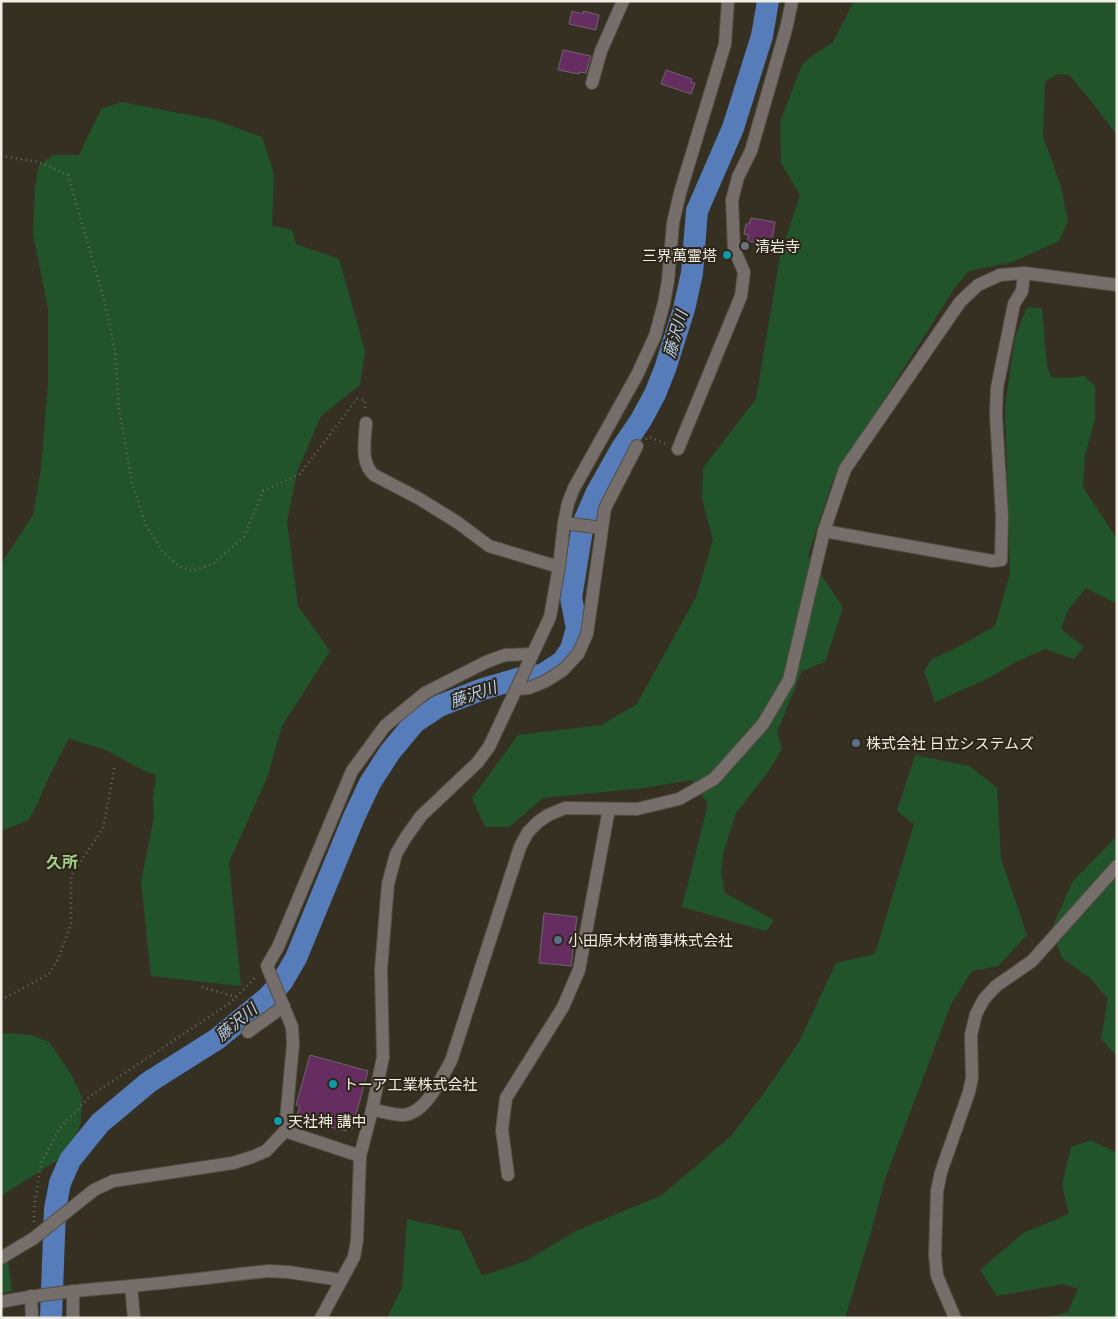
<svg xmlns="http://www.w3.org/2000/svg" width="1118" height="1319" font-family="'IBM Plex Sans','Noto Sans JP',sans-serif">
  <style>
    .green { fill: #22542c }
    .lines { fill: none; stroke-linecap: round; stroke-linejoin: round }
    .river { stroke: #567cba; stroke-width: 22 }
    .building { fill: #662e60; stroke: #71626e }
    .minor-casing { stroke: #544e41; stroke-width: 14 }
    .path { stroke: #6f6a5e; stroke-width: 2.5; stroke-dasharray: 1 4; stroke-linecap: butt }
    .minor { stroke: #766e6a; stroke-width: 12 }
    .worship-dot { fill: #6b7280; stroke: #2c2618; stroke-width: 2 }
    .culture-dot { fill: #0f9aa8; stroke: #2c2618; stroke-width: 2 }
    .service-dot { fill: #5c6f8a; stroke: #2c2618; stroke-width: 2 }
    .labels { text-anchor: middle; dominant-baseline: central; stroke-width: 4; stroke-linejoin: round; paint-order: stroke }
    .poi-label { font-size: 15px; fill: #f1ede4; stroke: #2c2618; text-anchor: start }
    .water-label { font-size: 16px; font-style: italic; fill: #b8cef1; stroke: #2c2618 }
    .neighbourhood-label { font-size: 16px; font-weight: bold; fill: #a5cf8d; stroke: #2c2618 }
  </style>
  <rect width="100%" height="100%" fill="#363022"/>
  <g class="green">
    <polygon points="854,1 1117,1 1117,135 1088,97 1069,75 1057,74 1045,82 1043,137 1060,183 1068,221 1059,241 1012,262 969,271 956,286 833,480 808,556 843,607 825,662 802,671 777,732 782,749 768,772 736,813 723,854 721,873 725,893 774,920 766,931 682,907 708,804 691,780 644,788 543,798 509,827 485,827 472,798 518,735 601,725 636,705 696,597 713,540 702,499 703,468 756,399 780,256 800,195 781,163 780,122 802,65 812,56 833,42"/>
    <path d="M121,102L215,120L262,137L274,174L272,226L292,230L296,244L339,259L365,351L360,385L321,416L297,472L287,522L298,606L330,651L282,726L267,778L229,862L241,986L151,976L141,882L154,817L153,798L156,775C139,770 125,760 110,752C97,746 82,744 69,738L47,781L36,807L27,821L1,831V564L33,515L41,469L48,382V309L33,233L35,188L39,165L53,155H79L101,109Z"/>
    <polygon points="1027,307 1042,308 1047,366 1051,377 1069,378 1084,376 1095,386 1095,419 1085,455 1083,487 1117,539 1117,604 1086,588 1068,610 1061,629 1084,647 1074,659 1045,649 1014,663 987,679 935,702 924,671 932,659 954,649 995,626 1010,574 1005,406 1015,338"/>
    <polygon points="915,755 970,766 997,788 1001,859 1027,935 998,966 972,971 951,1004 885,1179 871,1232 845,1318 387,1318 402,1288 407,1219 461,1231 482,1276 526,1261 576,1231 662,1195 731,1136 764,1093 799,1042 836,963 875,954 914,824 897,811"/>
    <polygon points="1117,836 1117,1056 1101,1039 1108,999 1090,978 1062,958 1051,930 1073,881"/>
    <polygon points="5,1033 31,1035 49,1042 71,1074 82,1097 81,1122 73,1145 56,1161 1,1196 1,1034"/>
    <polygon points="1091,1140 1117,1153 1117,1318 1044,1318 1068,1312 1078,1289 1063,1284 997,1296 980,1270 1023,1233 1069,1214 1062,1185 1071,1147"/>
    <polygon points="8,1260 12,1291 1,1294 1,1264"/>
  </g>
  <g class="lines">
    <polyline class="river" points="51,1318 55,1209 60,1183 70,1160 100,1123 149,1082 217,1039 267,998 282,982 296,958 354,817 370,783 390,752 415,722 439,706 483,689 524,677 542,675 562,662 571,649 577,628 571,598 583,524 596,494 622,448 641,420 655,394 665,369 684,309 692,273 697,211 733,128 762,36 768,1"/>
  </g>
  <g class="building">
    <polygon points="572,11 583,14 583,11 599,15 596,30 569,24"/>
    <polygon points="563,50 591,56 586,73 579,72 579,74 558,70"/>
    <polygon points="666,70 692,79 691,82 695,83 691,94 661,84"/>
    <polygon points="751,218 775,222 771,246 747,241 749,235 744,234 746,224 749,224"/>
    <polygon points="544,913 577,917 571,966 539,963"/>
    <polygon points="310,1055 368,1071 352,1129 347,1127 346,1131 296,1118 300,1106 296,1105"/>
  </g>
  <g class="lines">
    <defs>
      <g id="minor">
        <polyline points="592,83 601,51 623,1"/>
        <path d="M366,423C365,440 360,463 374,475L418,498L457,522L489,546L559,567"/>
        <polyline points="678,449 741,296 744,272 734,249 732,200 738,177 751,151 786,29 792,1"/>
        <polyline points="564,523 602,528"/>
        <polyline points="824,531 992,561 1001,560 1002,517 996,415 997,388 1014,304 1022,291 1024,273"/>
        <polyline points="517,689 529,688 546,681 563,670 578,654 587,634 605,508 637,446"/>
        <polyline points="248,1032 284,1006"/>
        <path d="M372,1110C382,1111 393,1115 403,1115C426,1114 441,1078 451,1061L520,847L528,832L538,822L548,815L565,808L637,809L679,799L714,779L763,724L789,680L824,531L845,469L960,302L978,285L1000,275L1024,273L1117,285"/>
        <polyline points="285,1131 360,1156"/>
        <polyline points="508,1175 502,1130 506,1098 563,1007 579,970 609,809"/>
        <polyline points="1,1258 34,1238 94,1190 113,1181 233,1163 252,1157 266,1151 285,1131 293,1044 292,1027 267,966 278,947 352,771 385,726 425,693 486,662 505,655 532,654"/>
        <polyline points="131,1286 134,1318"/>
        <polyline points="31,1296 32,1318"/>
        <path d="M1,1302C44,1293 87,1290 131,1286C177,1282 222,1276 268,1271L288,1272L341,1280"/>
        <polyline points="73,1318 73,1291"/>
        <polyline points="321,1318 354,1257 357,1240 360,1156 372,1110 383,1057 381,969 388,884 396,854 406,837 421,816 477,763 489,747 550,617 559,567 564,523 568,503 574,488 637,375 655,336 664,303 668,281 673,223 680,193 725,44 728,1"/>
        <polyline points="955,1318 937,1276 935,1255 937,1191 941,1172 969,1092 972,1078 971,1035 976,1014 984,999 996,986 1032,961 1117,866"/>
      </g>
    </defs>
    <use href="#minor" class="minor-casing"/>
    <g class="path">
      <polyline points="1,156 39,162 68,175 104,300 115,351 119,409 132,483 146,525 162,551 179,566 193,571 213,564 244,537 263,491 300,474 357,399 365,400 365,411"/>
      <polyline points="646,439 649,437 666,444"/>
      <polyline points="202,987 236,997"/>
      <polyline points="1,1000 49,974 58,959 71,925 71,876 103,828 115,765"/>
      <polyline points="34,1222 34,1210 41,1163 60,1128 90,1096 230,1003 257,976"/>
    </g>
    <use href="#minor" class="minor"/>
  </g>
  <circle class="worship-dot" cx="745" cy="246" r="5"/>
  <g class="culture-dot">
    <circle cx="727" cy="255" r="5"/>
    <circle cx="333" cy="1084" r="5"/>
    <circle cx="278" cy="1121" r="5"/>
  </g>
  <g class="service-dot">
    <circle cx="856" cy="743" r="5"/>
    <circle cx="558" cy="940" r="5"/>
  </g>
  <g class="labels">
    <g class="poi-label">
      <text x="755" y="246">清岩寺</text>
      <text x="717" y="255" text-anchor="end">三界萬霊塔</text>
      <text x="866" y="743">株式会社 日立システムズ</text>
      <text x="568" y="940">小田原木材商事株式会社</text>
      <text x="343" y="1084">トーア工業株式会社</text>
      <text x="288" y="1121">天社神 講中</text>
    </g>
    <g class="water-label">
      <text transform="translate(675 334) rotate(-74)">藤沢川</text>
      <text transform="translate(473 694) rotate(-19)">藤沢川</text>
      <text transform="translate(236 1022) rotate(-40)">藤沢川</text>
    </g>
    <g class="neighbourhood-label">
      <text x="62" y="862">久所</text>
    </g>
  </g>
  <rect width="1118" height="1319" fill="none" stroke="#f1ede4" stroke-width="5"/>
</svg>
